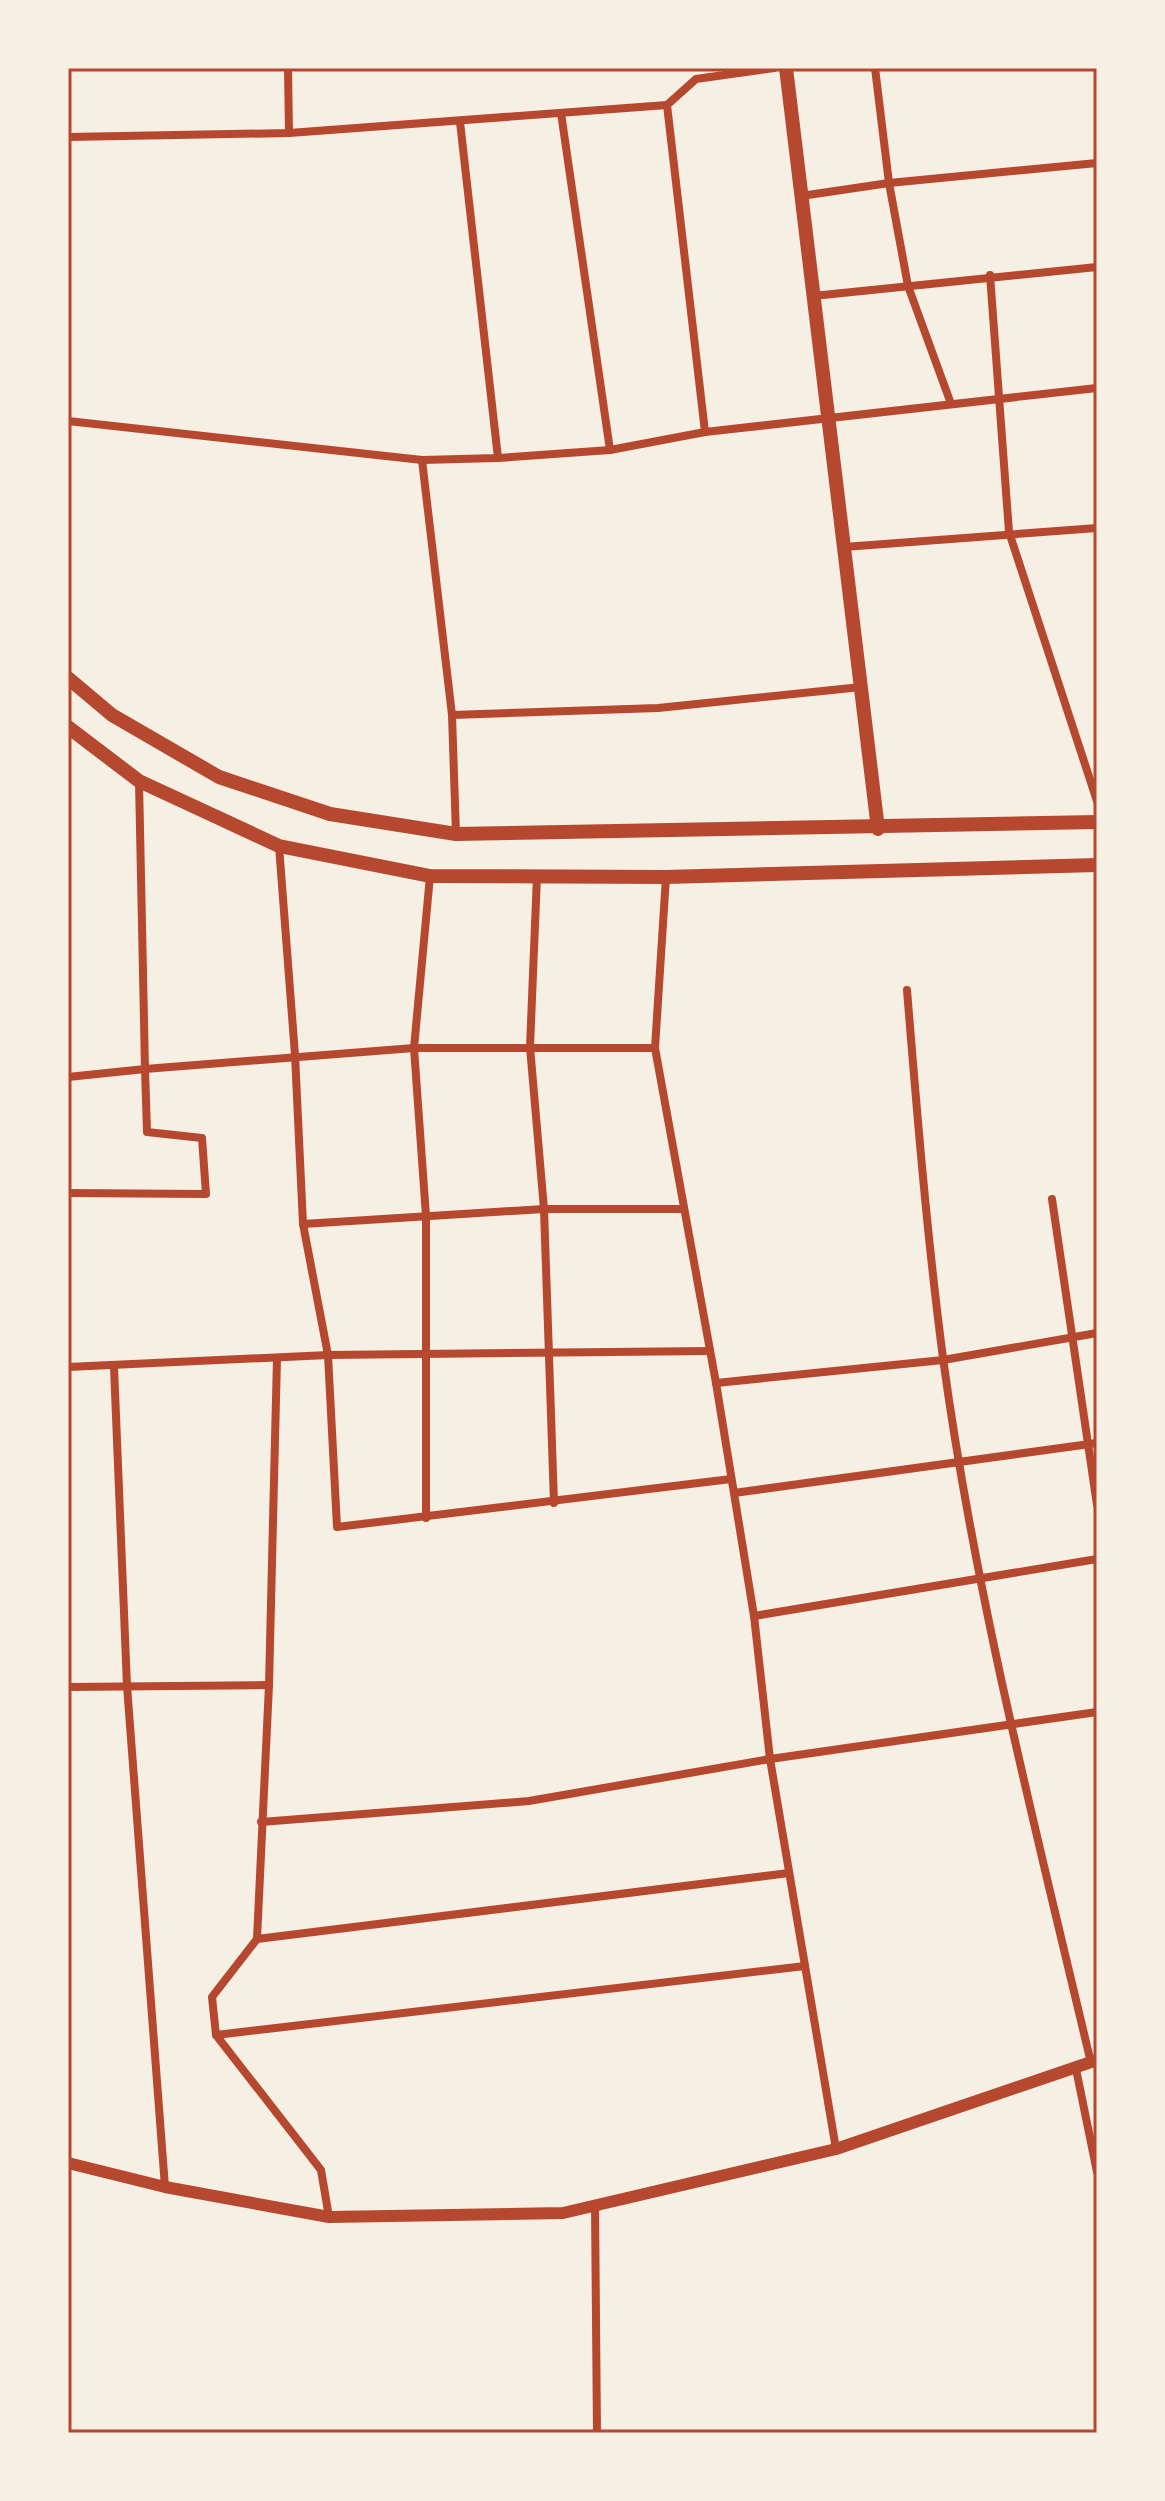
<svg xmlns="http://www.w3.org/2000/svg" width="1165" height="2501" font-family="Signika,sans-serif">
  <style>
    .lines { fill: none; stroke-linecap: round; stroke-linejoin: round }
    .minor { stroke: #b5482f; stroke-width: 8 }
    .tertiary { stroke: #b5482f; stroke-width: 12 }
    .secondary { stroke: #b5482f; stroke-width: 14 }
    .primary { stroke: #b5482f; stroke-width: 14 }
    .neatline { fill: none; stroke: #b5482f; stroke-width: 3 }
  </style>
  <rect width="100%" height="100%" fill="#f6efe4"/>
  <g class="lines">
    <g class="minor">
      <polyline points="288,68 289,133"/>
      <polyline points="875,68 889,183 908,286 950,401"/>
      <polyline points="561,113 610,450"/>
      <polyline points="460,122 498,458"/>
      <polyline points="68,137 289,133 667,105"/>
      <polyline points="801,196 889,183 1097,163"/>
      <polyline points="990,275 1009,532 1097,801"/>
      <polyline points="813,296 1097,267"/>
      <polyline points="68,421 422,460 498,458 610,450 705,432 1097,388"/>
      <polyline points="705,432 667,105 696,79 774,68"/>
      <polyline points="422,460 452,715 456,834"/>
      <polyline points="844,547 1097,528"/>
      <polyline points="452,715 658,708 861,687"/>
      <polyline points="279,846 295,1055 303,1224 328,1355 337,1527 731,1479"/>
      <polyline points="537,876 530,1047 544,1209 554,1503"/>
      <polyline points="666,877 655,1048 716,1383 754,1616 770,1759 836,2149"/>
      <path d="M907,990C917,1113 927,1236 943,1358C975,1595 1036,1830 1091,2063"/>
      <polyline points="68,1077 145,1069 139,781"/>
      <polyline points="68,1193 206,1194 202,1138 147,1132 145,1069 414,1048 655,1048"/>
      <polyline points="1052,1199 1097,1505"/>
      <polyline points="303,1224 544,1209 684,1209"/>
      <polyline points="277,1358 269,1685 257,1939 212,1997 216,2035 321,2170 329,2217"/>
      <polyline points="68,1367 328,1355 710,1351"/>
      <polyline points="114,1367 127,1686 165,2187"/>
      <polyline points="716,1383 943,1360 1097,1333"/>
      <polyline points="734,1493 1097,1443"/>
      <polyline points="426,1518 426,1216 414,1048 430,876"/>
      <polyline points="754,1616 1097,1559"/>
      <polyline points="68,1687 269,1685"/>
      <polyline points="261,1822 529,1801 770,1759 1097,1712"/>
      <polyline points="257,1939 789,1873"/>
      <polyline points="216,2035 805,1966"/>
      <polyline points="1076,2069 1097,2172"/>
      <polyline points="595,2206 597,2433"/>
    </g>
    <polyline class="tertiary" points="68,2163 165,2187 329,2217 563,2213 836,2149 1097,2060"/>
    <polyline class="secondary" points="786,68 878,829"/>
    <g class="primary">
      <polyline points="68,678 112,715 219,777 330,814 456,834 1097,822"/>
      <polyline points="68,727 139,781 279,846 430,876 666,877 1097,865"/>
    </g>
  </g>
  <rect width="1165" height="2501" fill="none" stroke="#f6efe4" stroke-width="140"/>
  <rect x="70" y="70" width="1025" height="2361" class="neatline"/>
</svg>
